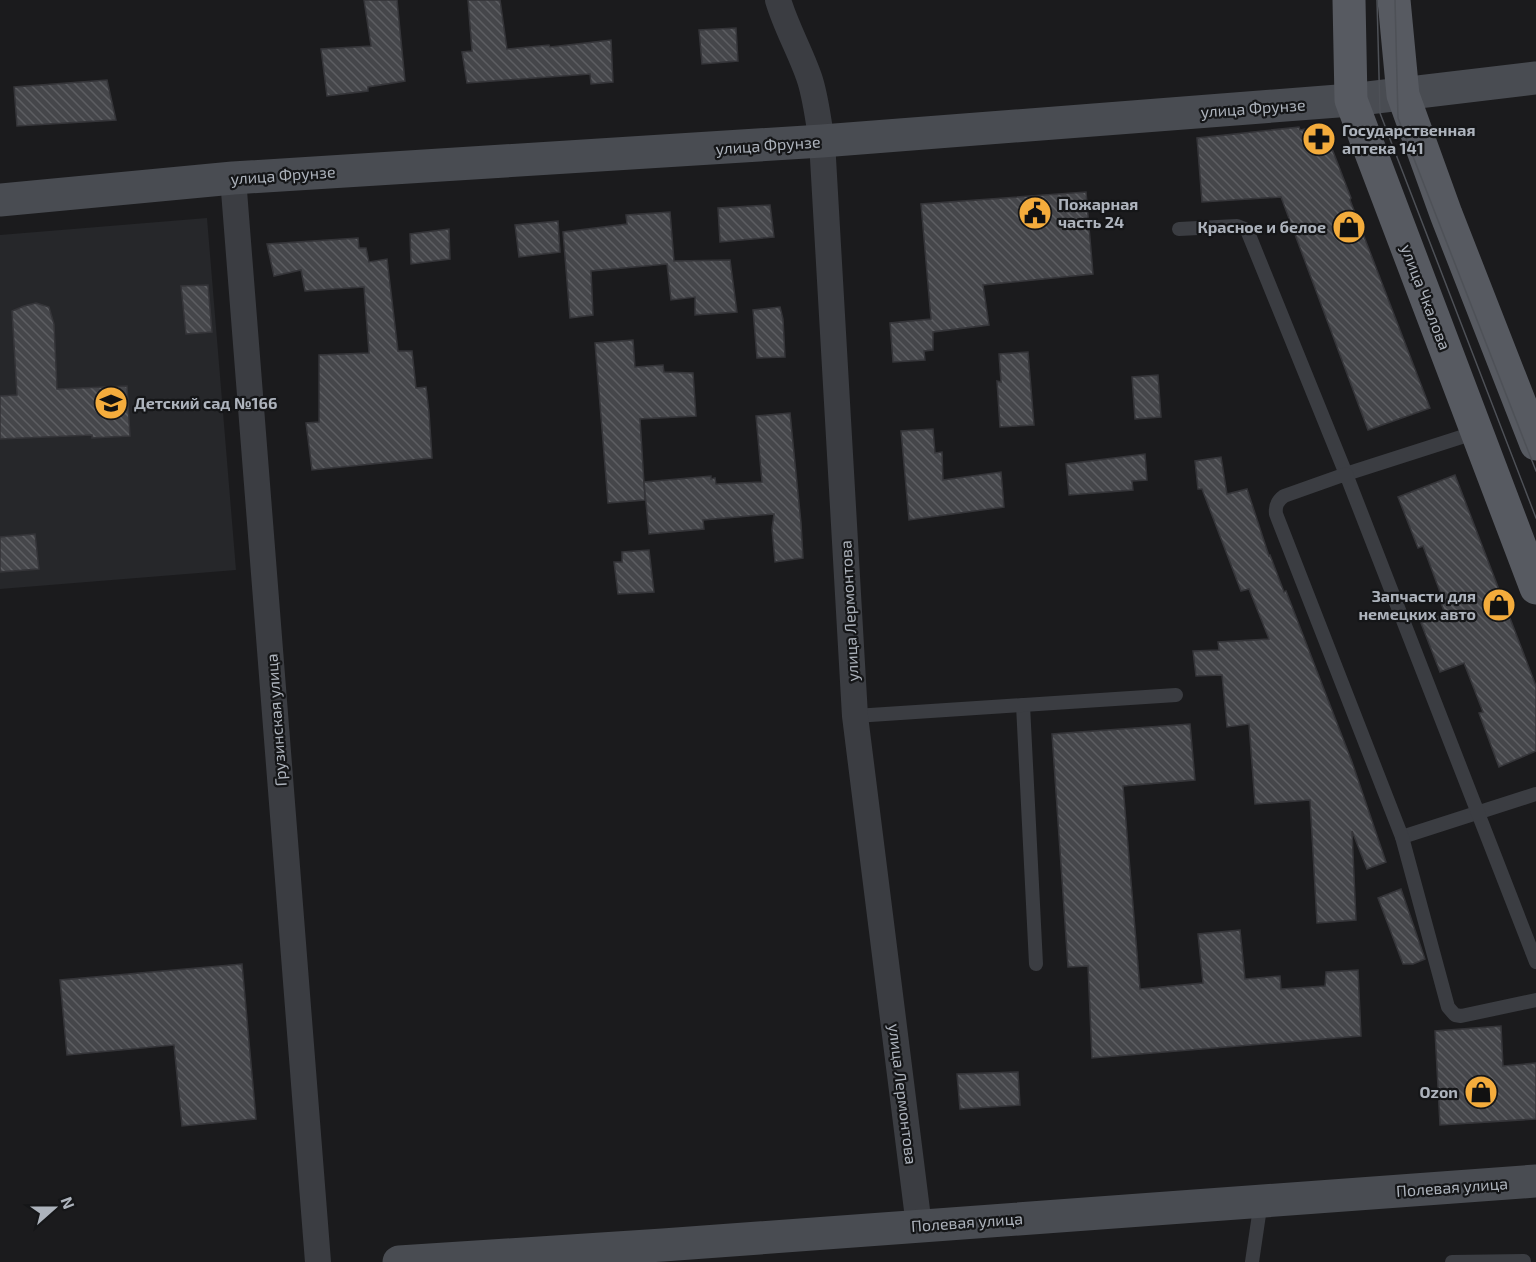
<svg xmlns="http://www.w3.org/2000/svg" width="1536" height="1262" font-family="'Exo 2',sans-serif">
	<style>
		.built { fill: #26272a }
		.building { fill: url(#building-back-hatch); stroke: #353539; stroke-width: 1.5 }
		.lines { fill: none; stroke-linecap: round; stroke-linejoin: round }
		.lane { stroke: #3b3d42; stroke-width: 14 }
		.street { stroke: #3b3d42; stroke-width: 26 }
		.secondary { stroke: #494c52; stroke-width: 33 }
		.primary { stroke: #575a61; stroke-width: 33 }
		.tram { stroke: #4e5157; stroke-width: 1.5 }
		.labels { text-anchor: middle; stroke-width: 4.5; stroke-linejoin: round; paint-order: stroke }
		.street-label { font-size: 16px; fill: #adb3bc; stroke: #151618 }
		.poi-label { font-size: 16px; font-weight: bold; fill: #adb3bc; stroke: #151618; text-anchor: start }
	</style>
	<defs>
		<pattern id="building-back-hatch" width="6" height="6" patternUnits="userSpaceOnUse" patternTransform="scale(1.5)"><rect width="6" height="6" fill="#45464a"/><path d="M-1 5l2 2M0 0l6 6M5-1l2 2" fill="none" stroke="#5d5e62"/></pattern>
	</defs>
	<rect width="100%" height="100%" fill="#1b1b1d"/>
	<path class="built" d="M207,218L236,570L0,589V235Z"/>
	<g class="building">
		<path d="M364,0H397L405,81L368,87V91L327,96L321,49L371,46Z"/>
		<path d="M468,0H500L507,49L549,45L550,47L611,40L613,82L591,84L590,74L467,83L462,52L472,51Z"/>
		<path d="M736,28L738,61L702,64L699,30Z"/>
		<path d="M107,80L116,120L17,126L14,87Z"/>
		<path d="M1299,127L1300,130L1316,127L1329,141L1351,198L1350,200L1430,408L1368,430L1281,197L1202,202L1197,138Z"/>
		<path d="M1086,192L1093,274L983,285L989,325L933,332V350L924,351L925,360L893,362L890,323L931,319L921,204Z"/>
		<path d="M770,205L774,237L720,242L718,208Z"/>
		<path d="M670,212L674,261L730,260L737,312L695,315V297L671,300L667,264L591,271L593,315L570,318L563,232L627,224L626,215Z"/>
		<path d="M558,221L560,252L519,257L515,225Z"/>
		<path d="M449,229L450,259L411,264L410,234Z"/>
		<path d="M358,238L359,248H366L369,262L387,259L398,351H412L416,388L426,387L429,412L432,458L312,470L306,423L319,422V355L369,353L364,287L305,291L301,270L274,276L267,244Z"/>
		<path d="M208,285L212,332L186,334L181,286Z"/>
		<path d="M36,303L49,307L54,324L57,389L127,386L130,436L92,438V435L0,439V396L17,395L12,311L24,306Z"/>
		<path d="M780,307L783,319L785,357L757,358L753,310Z"/>
		<path d="M633,340L635,367L663,365L664,372L693,373L696,416L640,419L645,500L608,503L595,343Z"/>
		<path d="M1028,352L1034,425L1000,427L997,381L1001,382L999,354Z"/>
		<path d="M1158,375L1161,417L1135,419L1132,377Z"/>
		<path d="M790,413L801,523L803,558L775,562L772,529L774,514L703,520L704,529L649,534L644,482L711,476V479L715,478L716,484L762,482L756,416Z"/>
		<path d="M933,429L935,453L942,452L943,480L1001,472L1004,507L909,520L901,431Z"/>
		<path d="M1145,454L1147,480L1132,481L1133,490L1069,495L1066,464Z"/>
		<path d="M1221,457L1227,494L1247,489L1269,556L1270,555L1284,592L1286,591L1352,762L1386,862L1367,869L1352,831L1356,920L1317,923L1310,800L1255,804L1249,724L1227,727L1222,675L1196,676L1193,651L1219,650L1218,642L1269,639L1249,589L1241,591L1202,489H1198L1195,461Z"/>
		<path d="M1455,475L1536,686V751L1499,767L1479,713L1483,712L1464,663L1440,672L1421,623L1445,614L1440,600H1443L1423,546L1418,548L1398,497Z"/>
		<path d="M35,534L39,569L0,572V537Z"/>
		<path d="M649,550L654,592L618,594L614,562H622V552Z"/>
		<path d="M1190,724L1195,780L1123,786L1140,989L1203,983L1198,934L1240,930L1245,979L1280,976L1281,989L1325,986L1326,972L1358,970L1361,1036L1092,1058L1088,966L1068,967L1052,734Z"/>
		<path d="M1401,889L1425,959L1413,964H1403L1378,898Z"/>
		<path d="M242,964L256,1119L182,1126L174,1045L67,1055L60,980Z"/>
		<path d="M1501,1026L1503,1066L1536,1063V1119L1440,1125L1435,1031Z"/>
		<path d="M1018,1072L1020,1105L960,1109L957,1074Z"/>
	</g>
	<g class="lines">
		<g class="lane">
			<path d="M1179,229L1237,226L1247,230L1346,474L1477,432"/>
			<path d="M1023,705L1036,964"/>
			<path d="M855,716L1176,695"/>
			<path d="M1402,837L1536,794"/>
			<path d="M1536,962L1346,474L1284,496C1277,501 1275,506 1276,514L1402,837L1448,1007L1455,1015L1461,1016L1536,1000"/>
			<path d="M1252,1262L1261,1201"/>
			<path d="M1452,1262L1524,1261"/>
		</g>
		<g class="street">
			<path d="M778,0C786,27 800,51 809,77C816,97 818,121 822,141L855,716L919,1226"/>
			<path d="M233,178L318,1262"/>
		</g>
		<g class="secondary">
			<path d="M0,200L233,178L822,141L1351,100L1536,78"/>
			<path d="M399,1262L663,1245L1536,1181"/>
		</g>
		<g class="primary">
			<path d="M1349,0L1351,100L1536,588"/>
			<path d="M1394,0L1403,95L1446,214L1536,444"/>
		</g>
		<g class="tram">
			<path d="M1377,0L1380,113L1536,518"/>
			<path d="M1395,0L1398,118L1536,471"/>
		</g>
	</g>
	<defs>
		<g id="pharmacy-disc" transform="scale(1.725)"><circle r="9.5" fill="#f4ac3c" stroke="#151618"/><path d="M-2-6h4v4h4v4h-4v4h-4v-4h-4v-4h4Z" fill="#111"/></g>
		<g id="civic-disc" transform="scale(1.725)"><circle r="9.5" fill="#f4ac3c" stroke="#151618"/><path d="M-.6-6.5H3V-4.5H.6V-3L4-1V1h2V6H-6V1h2V-1L-.6-3ZM-1.2 2.5V6h2.4V2.5Z" fill="#111"/></g>
		<g id="shop-disc" transform="scale(1.725)"><circle r="9.5" fill="#f4ac3c" stroke="#151618"/><path d="M-5-2.5h2.3a2.7 3.5 0 0 1 5.4 0H5L5.5 6h-11ZM-1.5-2.5h3a1.5 2.3 0 0 0-3 0Z" fill="#111"/></g>
		<g id="school-disc" transform="scale(1.725)"><circle r="9.5" fill="#f4ac3c" stroke="#151618"/><path d="M0-5L7-2L0 1L-7-2ZM-4 1L0 2.5L4 1V4Q0 6-4 4Z" fill="#111"/></g>
	</defs>
	<g fill-rule="evenodd">
		<use href="#pharmacy-disc" x="1319" y="139"/>
		<use href="#civic-disc" x="1035" y="213"/>
		<use href="#shop-disc" x="1349" y="227"/>
		<use href="#school-disc" x="111" y="403"/>
		<use href="#shop-disc" x="1499" y="605"/>
		<use href="#shop-disc" x="1481" y="1092"/>
	</g>
	<g class="labels">
		<g class="street-label">
			<text transform="translate(1253 108) rotate(-4)" y="6">улица Фрунзе</text>
			<text transform="translate(768 145) rotate(-4)" y="6">улица Фрунзе</text>
			<text transform="translate(283 175) rotate(-4)" y="6">улица Фрунзе</text>
			<text transform="translate(1426 297) rotate(69)" y="6">улица Чкалова</text>
			<text transform="translate(849 611) rotate(-93)" y="6">улица Лермонтова</text>
			<text transform="translate(276 720) rotate(-94)" y="6">Грузинская улица</text>
			<text transform="translate(903 1094) rotate(83)" y="6">улица Лермонтова</text>
			<text transform="translate(1452 1187) rotate(-4)" y="6">Полевая улица</text>
			<text transform="translate(967 1222) rotate(-4)" y="6">Полевая улица</text>
		</g>
		<g class="poi-label">
			<text x="1342" y="136">Государственная<tspan x="1342" dy="18">аптека 141</tspan></text>
			<text x="1058" y="210">Пожарная<tspan x="1058" dy="18">часть 24</tspan></text>
			<text x="1326" y="233" text-anchor="end">Красное и белое</text>
			<text x="134" y="409">Детский сад №166</text>
			<text x="1476" y="602" text-anchor="end">Запчасти для<tspan x="1476" dy="18">немецких авто</tspan></text>
			<text x="1458" y="1098" text-anchor="end">Ozon</text>
		</g>
	</g>
	<g transform="translate(54 1208) rotate(69)" stroke="#151618" stroke-width="4.5" paint-order="stroke">
	<path d="M0-4.5L10 22L0 15L-10 22Z" fill="#adb3bc"/>
	<text y="-9" font-size="16" font-weight="bold" text-anchor="middle" fill="#adb3bc">N</text>
	</g>
</svg>
